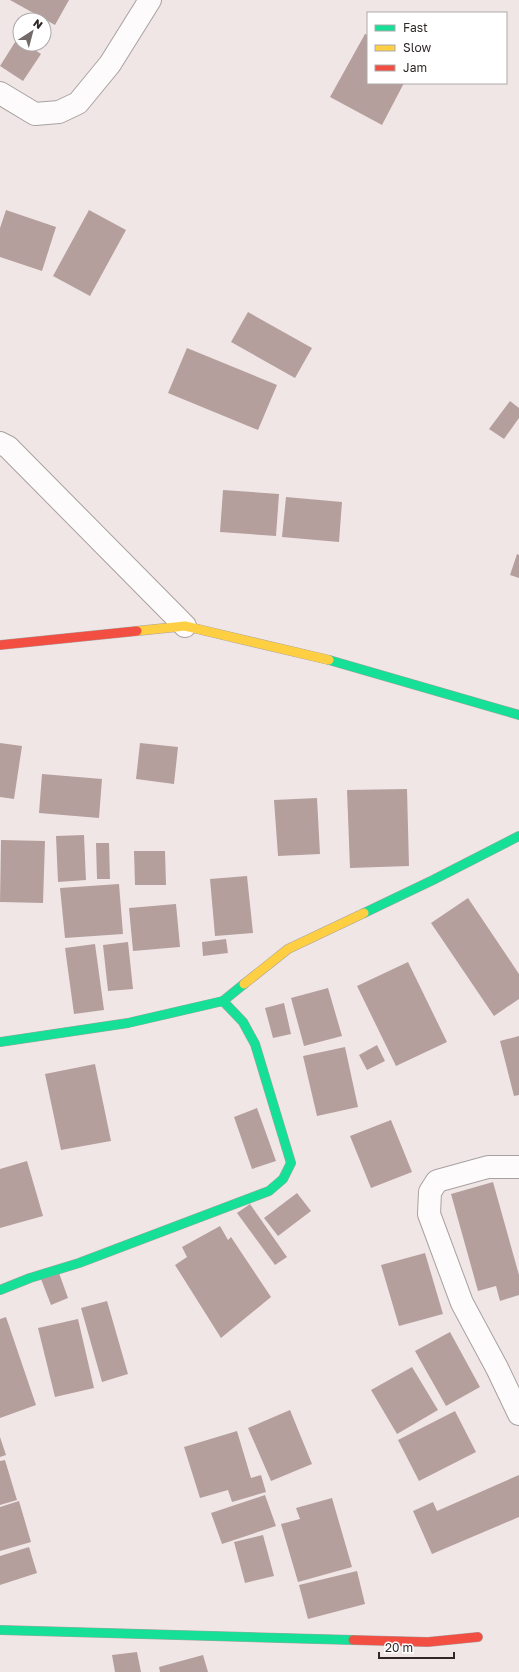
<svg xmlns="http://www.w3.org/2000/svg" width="519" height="1672" font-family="'Golos Text',sans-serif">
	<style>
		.building { fill: #b59f9d }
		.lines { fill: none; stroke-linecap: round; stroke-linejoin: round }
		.street-casing { stroke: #a8a1a1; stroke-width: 24 }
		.fast-casing { stroke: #a8a1a1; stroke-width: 10 }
		.slow-casing { stroke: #a8a1a1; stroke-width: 10 }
		.jam-casing { stroke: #a8a1a1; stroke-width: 10 }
		.street { stroke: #fdfbfb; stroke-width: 22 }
		.fast { stroke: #16e098; stroke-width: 9 }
		.slow { stroke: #ffcf43; stroke-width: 9 }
		.jam { stroke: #f24e42; stroke-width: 9 }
	</style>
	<rect width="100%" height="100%" fill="#f1e6e6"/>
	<g class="building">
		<path d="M10,0H69L55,25Z"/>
		<path d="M365,34L368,35V83H404L382,125L330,97Z"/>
		<path d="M17,39L20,40V44H26L41,54L23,81L0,66Z"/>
		<path d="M6,210L56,227L42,271L0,257V228Z"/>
		<path d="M89,210L126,230L90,296L53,276Z"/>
		<path d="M248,312L312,348L295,378L231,342Z"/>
		<path d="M187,348L277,385L258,430L168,393Z"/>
		<path d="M510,401L519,408V418L504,439L489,429Z"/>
		<path d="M223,490L279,494L276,536L220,532Z"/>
		<path d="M286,497L342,502L339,542L282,537Z"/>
		<path d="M517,554L519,555V578L510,575Z"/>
		<path d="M0,743L22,746L14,799L0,797Z"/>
		<path d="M140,743L178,747L174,784L136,779Z"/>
		<path d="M42,774L102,779L99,818L39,813Z"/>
		<path d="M407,789L409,866L350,868L347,790Z"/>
		<path d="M317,798L320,854L278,856L274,800Z"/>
		<path d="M84,835L86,880L58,882L56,836Z"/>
		<path d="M1,840L45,841L43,903L0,902Z"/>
		<path d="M96,843H109L110,879H97Z"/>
		<path d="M134,851H165L166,885H135Z"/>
		<path d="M247,876L253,933L215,936L210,879Z"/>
		<path d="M119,884L123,934L65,938L60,888Z"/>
		<path d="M468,898L519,974V999L494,1016L431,923Z"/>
		<path d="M176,904L180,947L133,951L129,908Z"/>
		<path d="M226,939L228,953L203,956L202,942Z"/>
		<path d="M128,942L133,989L108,991L103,945Z"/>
		<path d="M95,944L104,1010L74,1014L65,948Z"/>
		<path d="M408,962L447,1042L396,1066L357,986Z"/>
		<path d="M328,988L342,1036L304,1046L291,998Z"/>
		<path d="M284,1003L291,1034L273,1038L265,1008Z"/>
		<path d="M519,1036V1095L514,1096L500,1041Z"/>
		<path d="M377,1045L385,1061L367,1070L359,1055Z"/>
		<path d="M345,1047L358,1107L317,1116L303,1056Z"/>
		<path d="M95,1064L111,1141L61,1150L45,1074Z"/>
		<path d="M257,1108L276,1161L252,1169L234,1117Z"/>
		<path d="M391,1120L412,1172L371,1188L350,1136Z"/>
		<path d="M27,1161L43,1216L0,1228V1169Z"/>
		<path d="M493,1182L519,1275V1295L500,1301L496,1286L478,1291L451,1194Z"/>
		<path d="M297,1193L311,1211L278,1236L264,1218Z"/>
		<path d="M250,1204L287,1257L275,1265L237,1213Z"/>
		<path d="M220,1226L228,1240L231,1237L271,1297L221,1338L175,1265L187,1257L182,1247Z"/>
		<path d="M425,1253L443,1314L399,1326L381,1265Z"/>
		<path d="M59,1273L68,1298L51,1305L41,1279Z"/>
		<path d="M107,1301L128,1374L102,1382L81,1308Z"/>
		<path d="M6,1317L36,1405L0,1418V1319Z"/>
		<path d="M78,1319L94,1388L55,1397L38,1328Z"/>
		<path d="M450,1332L480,1387L446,1406L415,1351Z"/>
		<path d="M412,1367L438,1410L397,1434L371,1390Z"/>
		<path d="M290,1410L312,1464L271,1481L248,1428Z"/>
		<path d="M455,1411L476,1452L419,1481L398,1440Z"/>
		<path d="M237,1431L251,1478L261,1475L266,1492L232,1502L228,1490L200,1498L184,1447Z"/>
		<path d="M0,1437L6,1455L0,1457Z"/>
		<path d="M5,1460L17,1500L0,1505V1461Z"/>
		<path d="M519,1475V1517L432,1554L413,1511L433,1502L437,1511Z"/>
		<path d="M265,1495L276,1526L222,1544L211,1513Z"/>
		<path d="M332,1498L352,1567L298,1582L281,1524L300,1519L296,1508Z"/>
		<path d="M19,1501L31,1542L0,1551V1507Z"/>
		<path d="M263,1535L274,1576L245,1583L234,1542Z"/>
		<path d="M29,1547L37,1573L0,1585V1556Z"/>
		<path d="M357,1571L365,1604L308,1619L299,1585Z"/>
		<path d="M137,1652L141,1672H115L112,1655Z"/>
		<path d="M203,1655L208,1672H160L159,1667Z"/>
	</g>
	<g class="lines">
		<g class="street-casing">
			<g id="street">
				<path d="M0,93L35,114L59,112L78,103L110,64L150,0"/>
				<path d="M0,443L8,447L185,626"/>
				<path d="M519,1167H488L437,1181L430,1192L429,1214L462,1303L497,1368L519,1414"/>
			</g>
		</g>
		<g class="fast-casing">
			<g id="fast">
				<path d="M329,660L519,715"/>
				<path d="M364,913L433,880L519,836"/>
				<path d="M0,1042L128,1023L223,1001L244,984"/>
				<path d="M0,1290L30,1278L79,1263L269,1191L283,1179L291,1163L255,1044L243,1022L223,1001"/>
				<path d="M0,1630L353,1640"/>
			</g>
		</g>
		<g class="slow-casing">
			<g id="slow">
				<path d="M137,631L185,626L329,660"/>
				<path d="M244,984L288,949L364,913"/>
			</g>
		</g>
		<g class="jam-casing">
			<g id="jam">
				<path d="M0,645L137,631"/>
				<path d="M353,1640L428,1642L478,1637"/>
			</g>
		</g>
		<use href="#street" class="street"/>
		<use href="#fast" class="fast"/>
		<use href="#slow" class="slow"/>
		<use href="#jam" class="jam"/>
	</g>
	<rect x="367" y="12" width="140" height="72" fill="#ffffff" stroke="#aca9a9"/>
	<rect x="375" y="25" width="20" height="6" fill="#16e098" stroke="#aca9a9"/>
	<text x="403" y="32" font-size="12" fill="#2f2827">Fast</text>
	<rect x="375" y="45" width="20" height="6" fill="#ffcf43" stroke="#aca9a9"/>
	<text x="403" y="52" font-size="12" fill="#2f2827">Slow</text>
	<rect x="375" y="65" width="20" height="6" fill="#f24e42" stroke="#aca9a9"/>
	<text x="403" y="72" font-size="12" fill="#2f2827">Jam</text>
	<g transform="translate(32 32) rotate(36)"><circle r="19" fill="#ffffff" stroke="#aca9a9"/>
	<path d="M0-3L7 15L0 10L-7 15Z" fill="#736a6a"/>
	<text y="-6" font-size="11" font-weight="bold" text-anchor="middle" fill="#2f2827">N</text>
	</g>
	<path d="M379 1652v6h75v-6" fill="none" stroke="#2f2827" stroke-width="2"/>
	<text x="385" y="1652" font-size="12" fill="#2f2827" stroke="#ffffff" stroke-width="3" paint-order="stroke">20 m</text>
</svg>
